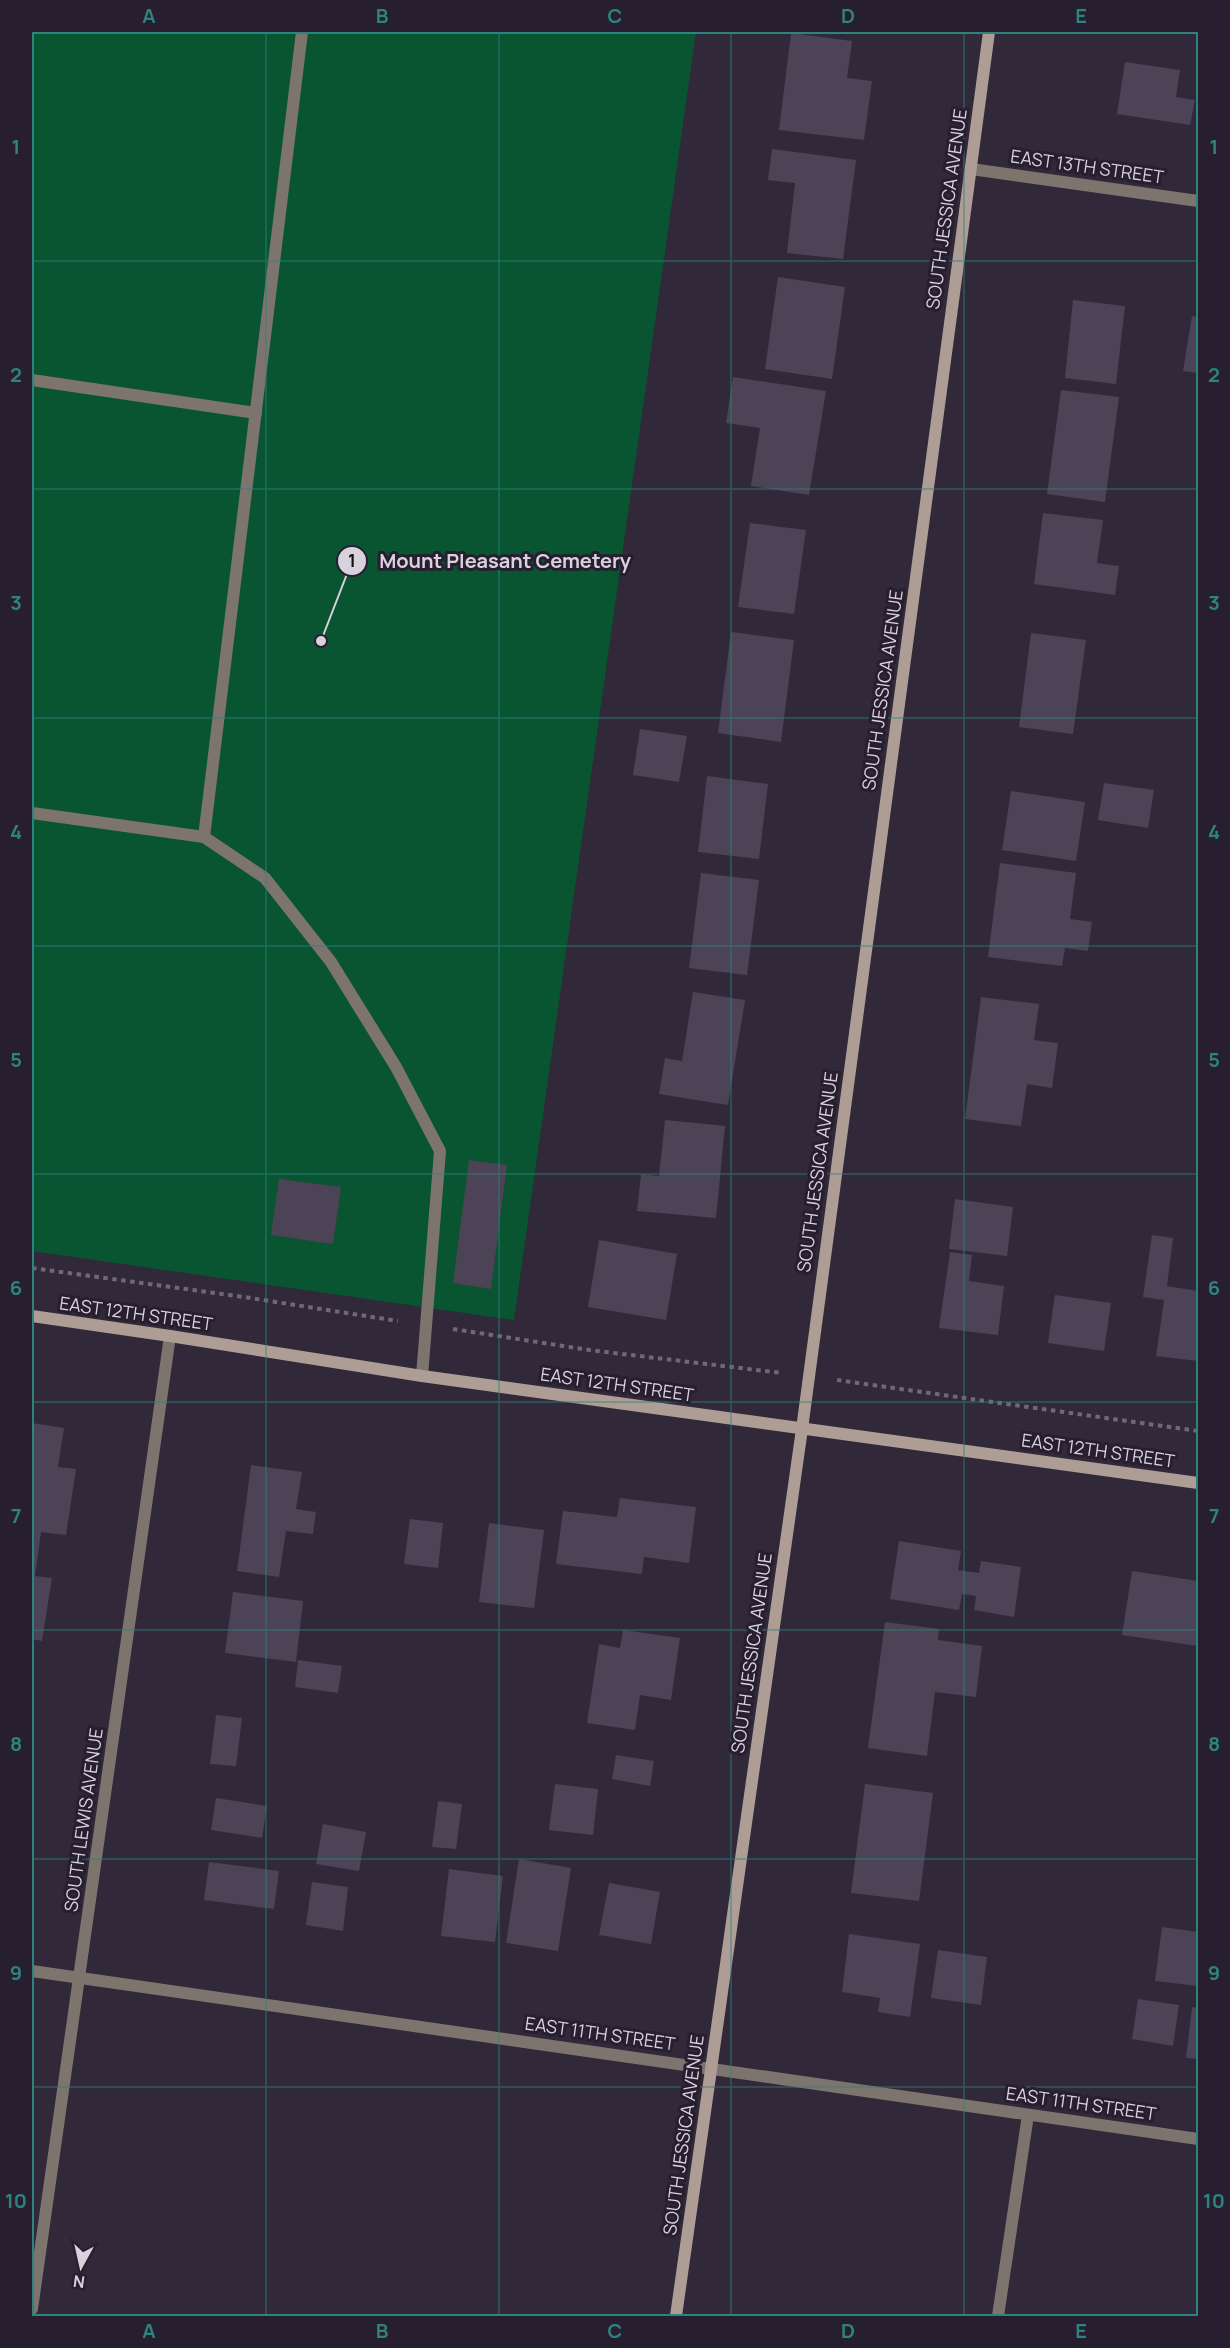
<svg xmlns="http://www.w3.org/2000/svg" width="1230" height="2348" font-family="Manrope,sans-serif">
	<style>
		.green { fill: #095531 }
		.building { fill: #4d4356 }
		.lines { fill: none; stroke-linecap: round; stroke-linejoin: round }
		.path { stroke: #706877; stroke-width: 4; stroke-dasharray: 4.5 4.5; stroke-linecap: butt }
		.lane { stroke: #7e746e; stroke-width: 12 }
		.street { stroke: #7e746e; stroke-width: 12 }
		.secondary { stroke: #ad9d94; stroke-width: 12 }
		.grid { fill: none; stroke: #2d847f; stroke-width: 1.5; stroke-opacity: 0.55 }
		.labels { text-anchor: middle; stroke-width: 6; stroke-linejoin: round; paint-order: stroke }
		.street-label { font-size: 18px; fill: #d8d2dd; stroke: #271e2f }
		.leader { fill: none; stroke: #d8d2dd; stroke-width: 2 }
		.callout-dot { fill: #d8d2dd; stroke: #271e2f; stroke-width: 2 }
		.mark-label { font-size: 18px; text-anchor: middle; font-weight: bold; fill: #111 }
		.callout-label { font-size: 20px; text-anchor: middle; font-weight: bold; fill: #d8d2dd; stroke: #271e2f; stroke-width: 6; stroke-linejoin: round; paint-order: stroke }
		.neatline { fill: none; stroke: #2d847f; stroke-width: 2 }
		.grid-label { font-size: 20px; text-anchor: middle; font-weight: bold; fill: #2d847f }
	</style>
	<rect width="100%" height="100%" fill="#312839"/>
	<path class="green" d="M32,32H696L514,1320L32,1251Z"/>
	<g class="building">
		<path d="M791,33L852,41L847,78L872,81L864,140L779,130Z"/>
		<path d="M1125,62L1180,70L1176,97L1195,100L1190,125L1117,114Z"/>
		<path d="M772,149L856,160L843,259L787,253L795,183L768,180Z"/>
		<path d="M778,277L845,287L832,379L765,369Z"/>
		<path d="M1073,300L1125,306L1116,384L1065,378Z"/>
		<path d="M1192,316L1198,317V373L1183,371Z"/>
		<path d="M733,377L826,391L809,495L751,486L760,428L726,423Z"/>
		<path d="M1061,390L1119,397L1105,502L1047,494Z"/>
		<path d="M1043,513L1103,520L1097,563L1119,566L1115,595L1034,584Z"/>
		<path d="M750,523L806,530L794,614L738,607Z"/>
		<path d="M731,632L794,640L781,742L718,733Z"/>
		<path d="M1031,633L1086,640L1073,734L1019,727Z"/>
		<path d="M640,729L687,736L679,782L633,775Z"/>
		<path d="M707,776L768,784L759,859L698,852Z"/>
		<path d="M1104,783L1154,790L1148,828L1098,820Z"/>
		<path d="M1011,791L1085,802L1076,861L1002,850Z"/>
		<path d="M1000,863L1076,873L1070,919L1092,922L1088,951L1065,948L1062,966L988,957Z"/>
		<path d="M701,873L759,880L747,975L689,968Z"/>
		<path d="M693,992L745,1000L728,1105L659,1094L665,1058L682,1061Z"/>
		<path d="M981,997L1039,1004L1034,1040L1058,1043L1052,1088L1027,1084L1021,1126L965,1119Z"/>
		<path d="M665,1120L725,1126L716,1218L637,1211L641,1174L659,1176Z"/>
		<path d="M469,1160L507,1165L491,1289L453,1283Z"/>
		<path d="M279,1179L341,1187L333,1244L271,1235Z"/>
		<path d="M955,1199L1013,1207L1007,1256L949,1249Z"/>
		<path d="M1152,1235L1173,1238L1167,1286L1198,1291V1361L1156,1356L1164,1300L1143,1297Z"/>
		<path d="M599,1240L677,1254L666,1320L588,1307Z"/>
		<path d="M950,1252L972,1255L969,1281L1004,1286L998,1335L939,1328Z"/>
		<path d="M1055,1295L1111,1303L1104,1351L1048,1343Z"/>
		<path d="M32,1423L64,1428L58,1467L76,1469L66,1535L41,1532L35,1576L52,1578L42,1641L32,1639Z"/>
		<path d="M251,1465L302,1472L296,1509L316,1512L313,1534L286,1531L279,1577L237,1571Z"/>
		<path d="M620,1498L696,1507L689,1563L644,1557L642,1574L556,1564L563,1511L617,1517Z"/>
		<path d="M410,1519L443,1523L438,1568L404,1564Z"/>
		<path d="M489,1523L544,1530L534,1608L479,1602Z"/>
		<path d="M899,1541L961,1551L958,1570L979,1573L981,1561L1021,1567L1014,1617L974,1610L976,1596L962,1594L959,1610L890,1599Z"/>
		<path d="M1132,1571L1198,1581V1646L1122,1635Z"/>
		<path d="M233,1592L303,1601L296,1662L225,1653Z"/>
		<path d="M885,1622L939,1629L938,1640L982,1646L976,1697L935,1692L927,1756L868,1748Z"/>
		<path d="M623,1630L680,1638L671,1700L640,1695L635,1730L587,1723L599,1644L620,1648Z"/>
		<path d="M298,1660L342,1666L338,1693L295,1687Z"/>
		<path d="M216,1715L242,1718L236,1766L210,1764Z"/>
		<path d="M616,1755L654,1761L650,1786L612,1779Z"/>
		<path d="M555,1784L598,1789L593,1835L549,1830Z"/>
		<path d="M865,1784L933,1793L919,1901L851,1893Z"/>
		<path d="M216,1798L267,1806L262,1838L211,1830Z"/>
		<path d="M438,1801L462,1804L456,1849L432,1847Z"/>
		<path d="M323,1824L366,1832L359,1871L316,1864Z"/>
		<path d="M519,1859L571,1868L558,1951L506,1943Z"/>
		<path d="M209,1862L279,1871L274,1909L204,1900Z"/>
		<path d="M449,1869L503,1876L495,1942L441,1936Z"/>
		<path d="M312,1882L348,1887L343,1931L306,1925Z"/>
		<path d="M609,1883L660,1892L651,1944L599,1935Z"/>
		<path d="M1162,1927L1198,1932V1986L1155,1981Z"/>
		<path d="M849,1934L920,1944L910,2017L878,2012L880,1998L842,1992Z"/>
		<path d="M938,1950L987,1957L981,2005L931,1998Z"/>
		<path d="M1138,1999L1179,2005L1173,2046L1132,2039Z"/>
		<path d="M1192,2007L1198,2008V2059L1186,2058Z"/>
	</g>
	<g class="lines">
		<g class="path">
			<path d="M32,1268L244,1297L398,1321"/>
			<path d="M453,1329L589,1350L782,1373"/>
			<path d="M837,1380L1198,1431"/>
		</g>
		<g class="lane">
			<path d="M32,380L256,413"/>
			<path d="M32,813L204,837L265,878L331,962L396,1067L440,1151L422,1376"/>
			<path d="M204,837L302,32"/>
			<path d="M998,2316L1028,2115"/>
		</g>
		<g class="street">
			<path d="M971,169L1198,201"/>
			<path d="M32,1971L1198,2139"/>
			<path d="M32,2309L170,1336"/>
		</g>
		<g class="secondary">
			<path d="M32,1316L170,1336L422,1376L1198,1483"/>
			<path d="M676,2316L802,1429L989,32"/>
		</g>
	</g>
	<path class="grid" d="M266,32V2316M499,32V2316M731,32V2316M964,32V2316M32,261H1198M32,489H1198M32,718H1198M32,946H1198M32,1174H1198M32,1402H1198M32,1630H1198M32,1859H1198M32,2087H1198"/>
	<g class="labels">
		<g class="street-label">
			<text transform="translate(1087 167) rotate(8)" y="6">EAST 13TH STREET</text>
			<text transform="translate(947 209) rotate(-82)" y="6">SOUTH JESSICA AVENUE</text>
			<text transform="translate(883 690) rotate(-82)" y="6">SOUTH JESSICA AVENUE</text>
			<text transform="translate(818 1172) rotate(-82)" y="6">SOUTH JESSICA AVENUE</text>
			<text transform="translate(136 1314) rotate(8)" y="6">EAST 12TH STREET</text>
			<text transform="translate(617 1385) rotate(8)" y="6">EAST 12TH STREET</text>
			<text transform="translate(1098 1451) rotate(8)" y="6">EAST 12TH STREET</text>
			<text transform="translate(752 1653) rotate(-82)" y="6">SOUTH JESSICA AVENUE</text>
			<text transform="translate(84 1820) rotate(-82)" y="6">SOUTH LEWIS AVENUE</text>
			<text transform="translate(600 2034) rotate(8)" y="6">EAST 11TH STREET</text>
			<text transform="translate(1081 2104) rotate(8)" y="6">EAST 11TH STREET</text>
			<text transform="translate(684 2135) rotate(-82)" y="6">SOUTH JESSICA AVENUE</text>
		</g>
	</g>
	<path class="leader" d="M321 641L352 561"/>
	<g class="callout-dot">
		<circle cx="321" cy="641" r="6"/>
		<circle cx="352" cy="561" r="15"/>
	</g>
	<g class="mark-label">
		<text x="352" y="567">1</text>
	</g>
	<g class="callout-label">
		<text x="505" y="568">Mount Pleasant Cemetery</text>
	</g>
	<rect width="1230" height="2348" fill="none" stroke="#271e2f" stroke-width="66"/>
	<g transform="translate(81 2267) rotate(188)" stroke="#271e2f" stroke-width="4.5" paint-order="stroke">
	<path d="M0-4.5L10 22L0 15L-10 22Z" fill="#d8d2dd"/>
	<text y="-9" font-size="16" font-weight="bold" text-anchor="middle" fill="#d8d2dd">N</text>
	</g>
	<rect x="33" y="33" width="1164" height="2282" class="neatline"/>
	<g class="grid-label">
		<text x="149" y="23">A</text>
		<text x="382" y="23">B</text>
		<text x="615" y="23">C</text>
		<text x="848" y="23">D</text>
		<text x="1081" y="23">E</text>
		<text x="16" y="154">1</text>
		<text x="1214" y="154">1</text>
		<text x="16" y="382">2</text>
		<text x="1214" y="382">2</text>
		<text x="16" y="610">3</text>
		<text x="1214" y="610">3</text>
		<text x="16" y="839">4</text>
		<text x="1214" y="839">4</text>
		<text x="16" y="1067">5</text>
		<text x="1214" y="1067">5</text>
		<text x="16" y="1295">6</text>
		<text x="1214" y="1295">6</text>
		<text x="16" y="1523">7</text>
		<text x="1214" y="1523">7</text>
		<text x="16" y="1751">8</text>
		<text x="1214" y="1751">8</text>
		<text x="16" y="1980">9</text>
		<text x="1214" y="1980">9</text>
		<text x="16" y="2208">10</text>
		<text x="1214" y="2208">10</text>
		<text x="149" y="2338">A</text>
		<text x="382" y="2338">B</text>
		<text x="615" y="2338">C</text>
		<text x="848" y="2338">D</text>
		<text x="1081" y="2338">E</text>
	</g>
</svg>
